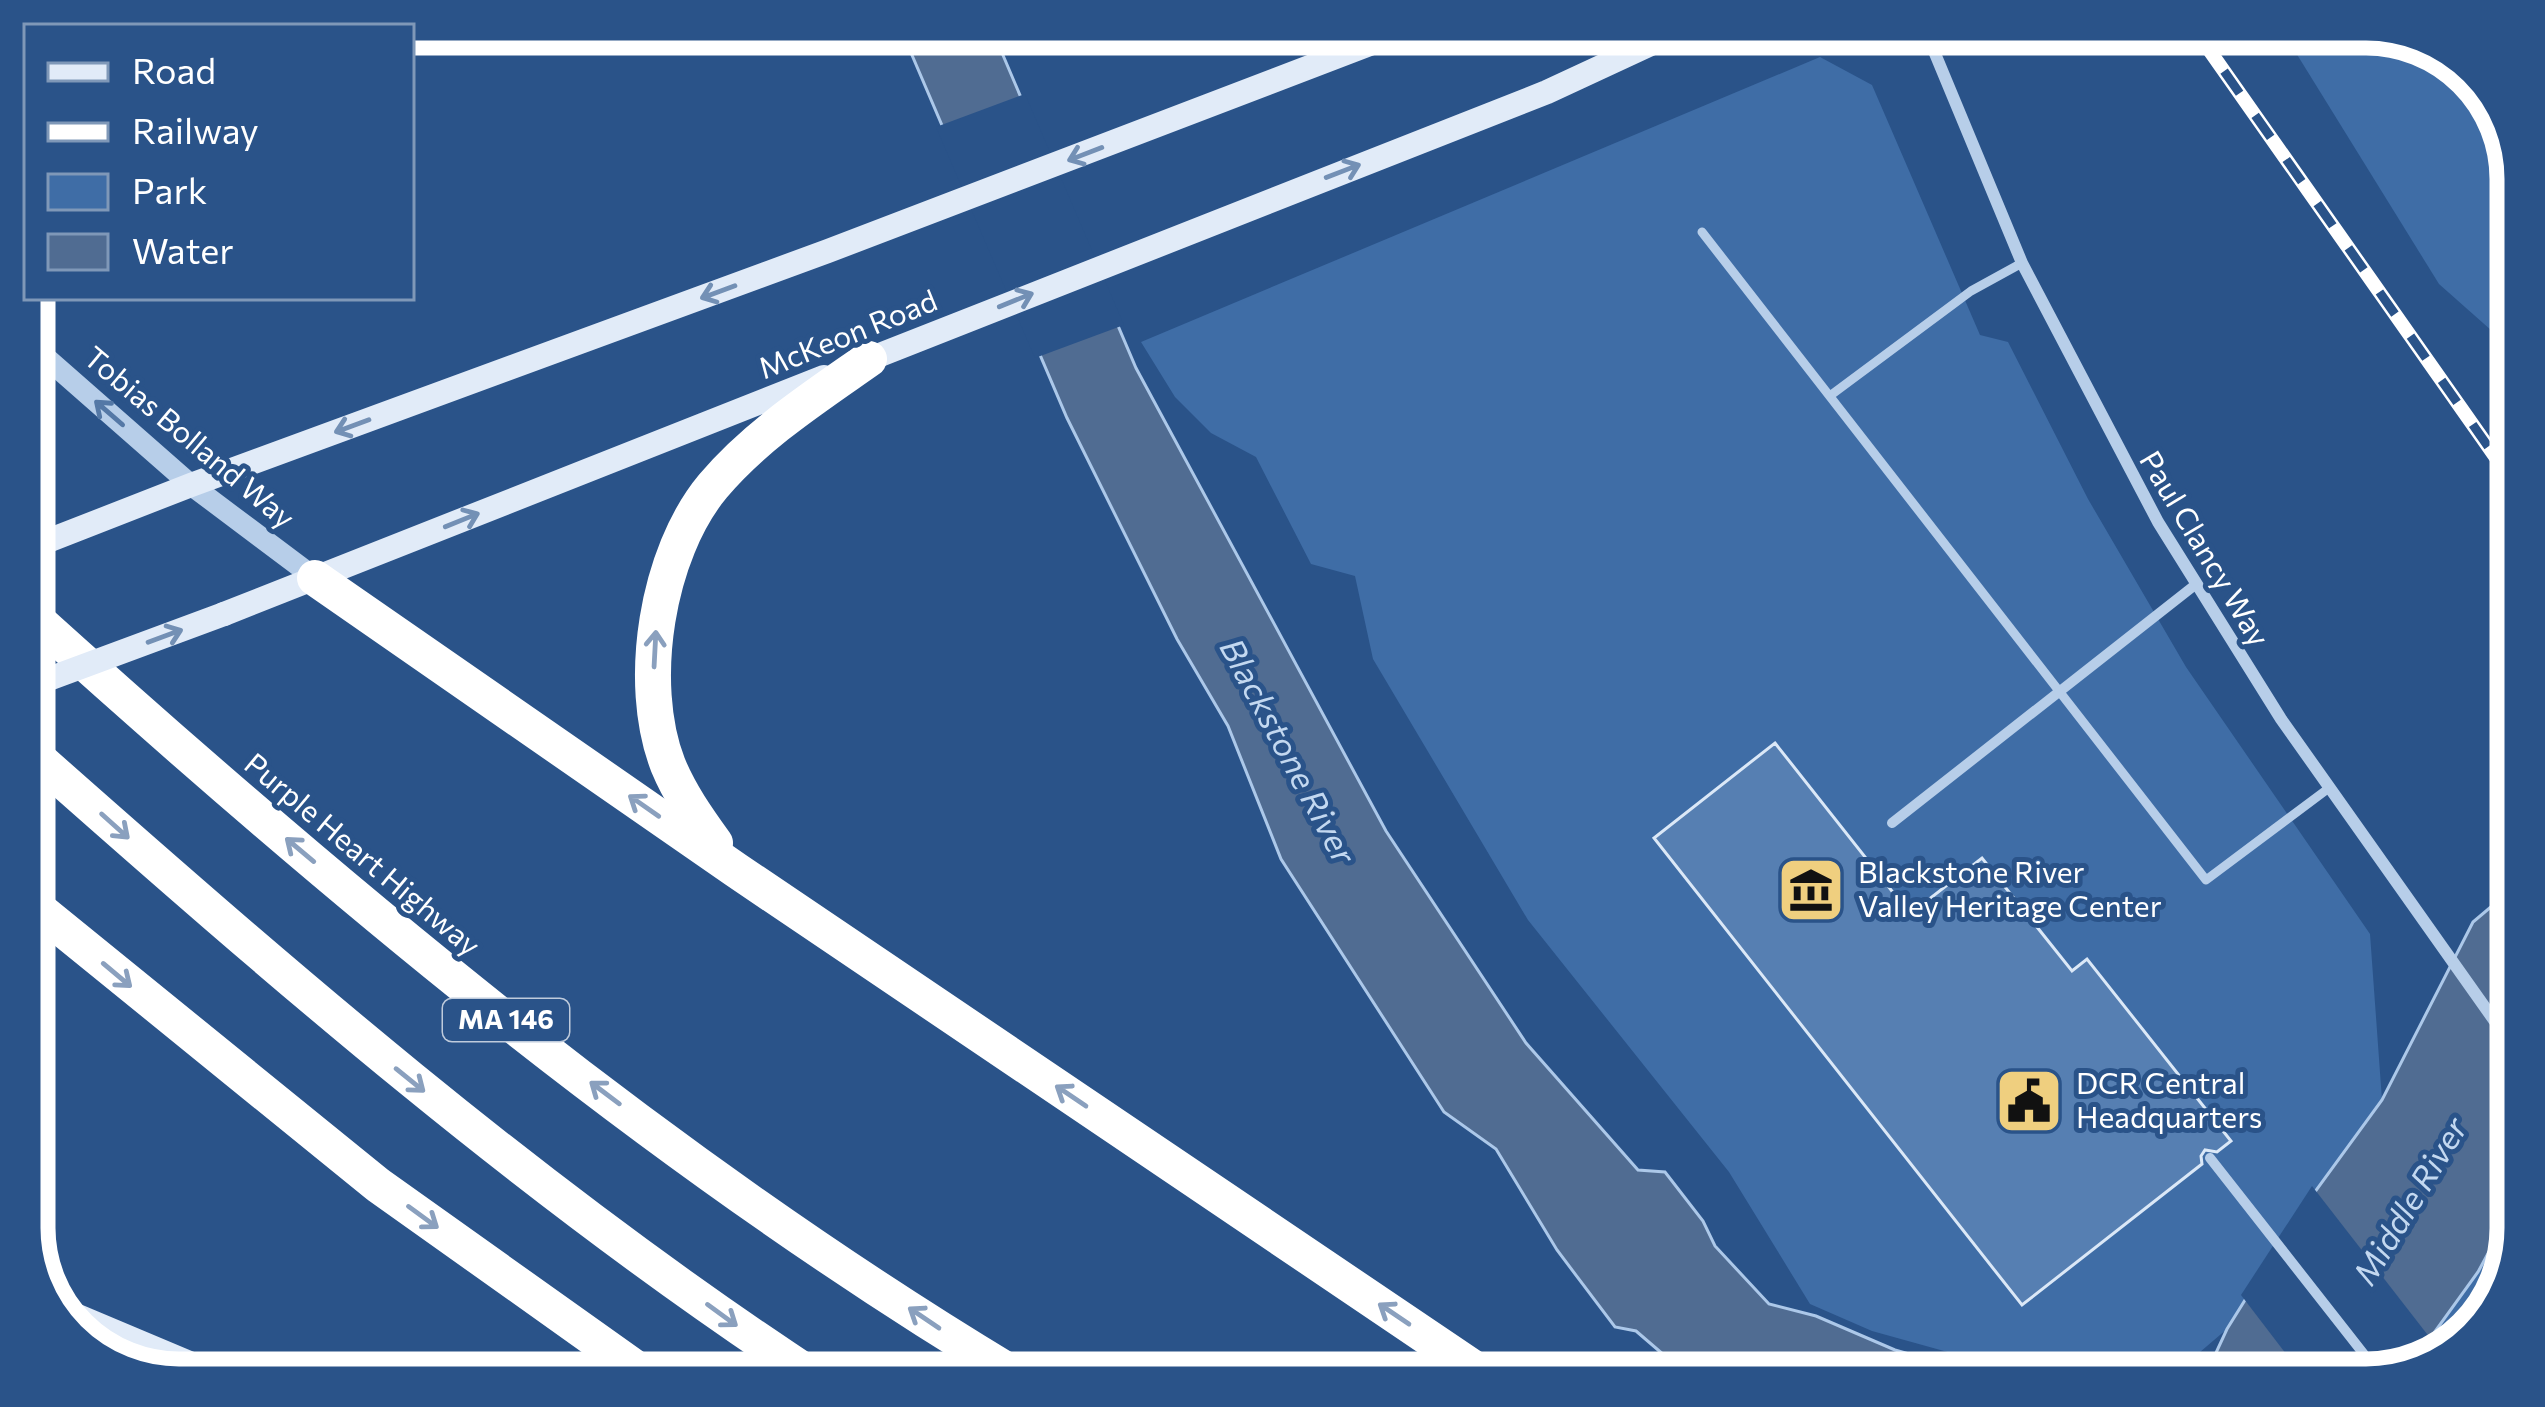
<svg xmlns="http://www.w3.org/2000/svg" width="2545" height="1407" font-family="Commissioner,sans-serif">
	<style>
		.green { fill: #3f6da6 }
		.water { fill: #506c92; stroke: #acc8e9; stroke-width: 3 }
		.pier { fill: #2a5389 }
		.building { fill: #567fb2; stroke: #dbe8f7; stroke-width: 3 }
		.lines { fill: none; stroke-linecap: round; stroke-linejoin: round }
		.service { stroke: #b7cee9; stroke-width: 9 }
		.pedestrian { stroke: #b7cee9; stroke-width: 10 }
		.minor { stroke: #b7cee9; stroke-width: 12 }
		.tertiary { stroke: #b7cee9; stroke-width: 21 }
		.secondary { stroke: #e1ebf8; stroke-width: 24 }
		.motorway { stroke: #fff; stroke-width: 36 }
		.rail-casing { stroke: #fff; stroke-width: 14 }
		.rail { stroke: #2a5389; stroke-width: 9; stroke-dasharray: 27; stroke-linecap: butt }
		.secondary-bridge { stroke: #e1ebf8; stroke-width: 24 }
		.oneway { stroke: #7390b5 }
		.oneway2 { stroke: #5478a6 }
		.oneway3 { stroke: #8aa0be }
		.labels { text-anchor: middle; stroke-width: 10; stroke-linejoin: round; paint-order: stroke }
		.shield { fill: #2a5389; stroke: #bfcbdc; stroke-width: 3 }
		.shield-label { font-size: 27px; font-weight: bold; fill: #fff }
		.street-label { font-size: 30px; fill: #fff; stroke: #2a5389 }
		.poi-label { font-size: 30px; fill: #fff; stroke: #2a5389; text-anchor: start }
		.water-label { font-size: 33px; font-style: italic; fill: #c3d8f0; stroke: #2a5389 }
		.rim { fill: none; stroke: #fff; stroke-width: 15 }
	</style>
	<rect width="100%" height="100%" fill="#2a5389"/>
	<g class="green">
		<path d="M2280,27H2366L2441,47L2490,92L2518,261V354L2439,284Z"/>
		<path d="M1820,57L1872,85L1980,335L2008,342L2088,499L2186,667L2370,934L2382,1100L2298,1215L2227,1329L2193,1358L2103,1380H2048L1872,1331L1810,1304L1729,1172L1528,920L1373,659L1355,576L1311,564L1256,457L1211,433L1175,397L1141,342Z"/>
		<path d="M2518,1217L2498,1303L2443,1359L2408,1369L2478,1272L2507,1219Z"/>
	</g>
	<g class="water">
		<path d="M900,27H991L1136,368L1386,831L1526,1043L1638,1170L1665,1172L1703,1221L1715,1246L1769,1304L1816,1316L1895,1350L2000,1380H1693L1636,1331L1615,1327L1557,1250L1496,1149L1444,1112L1281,859L1228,726L1177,639L1067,418Z"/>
		<path d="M2518,884V1198L2478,1272L2408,1369L2367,1380H2143L2209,1368L2227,1329L2298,1215L2382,1100L2473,922Z"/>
	</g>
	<g class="pier">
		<path d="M1025,94L1124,325L1035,358L936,127Z"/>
		<path d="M2312,1186L2434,1343L2417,1366L2367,1380H2306L2241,1295Z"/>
	</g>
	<path class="building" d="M1775,743L1910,914L1982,858L2072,971L2087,959L2231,1141L2217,1152L2205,1150L2201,1156L2202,1164L2022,1305L1654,838Z"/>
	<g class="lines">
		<g class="service">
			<path d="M1702,232L2206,880L2329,788"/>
			<path d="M1831,395L1971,291L2022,263"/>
		</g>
		<g class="pedestrian">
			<path d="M1892,823L2195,585"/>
			<path d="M2210,1158L2381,1376"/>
		</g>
		<path class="minor" d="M1924,27L2022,263L2158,522L2281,719L2518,1054"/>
		<path class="tertiary" d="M27,341L191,485L315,578"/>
		<g class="secondary">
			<path d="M857,364L1547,92L1687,27"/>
			<path d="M27,549L191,485L828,251L1414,27"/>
			<path d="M224,614L824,377"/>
			<path d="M47,1303L230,1380"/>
		</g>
		<g class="motorway">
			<path d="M315,578L736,870L1491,1380"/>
			<path d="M27,611C337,891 663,1165 1023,1380"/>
			<path d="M27,749C280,973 535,1195 818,1380"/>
			<path d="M715,843C697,818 680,794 668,765C636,683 657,553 713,486C756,435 815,397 869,359"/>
			<path d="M27,900L378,1185L652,1380"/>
		</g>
		<g class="rail-casing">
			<path id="rail" d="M2193,27L2518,489"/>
		</g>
		<use href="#rail" class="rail"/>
		<path class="secondary-bridge" d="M27,687L224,614"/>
	</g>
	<defs><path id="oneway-shaft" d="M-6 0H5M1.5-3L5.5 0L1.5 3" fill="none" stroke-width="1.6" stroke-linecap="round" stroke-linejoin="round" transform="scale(3)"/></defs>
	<g class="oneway">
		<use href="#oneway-shaft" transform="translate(1085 154) rotate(159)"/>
		<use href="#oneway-shaft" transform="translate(1343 171) rotate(-21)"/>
		<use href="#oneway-shaft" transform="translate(718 292) rotate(160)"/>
		<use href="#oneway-shaft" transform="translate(1016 300) rotate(-22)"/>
		<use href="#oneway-shaft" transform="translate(352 426) rotate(160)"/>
		<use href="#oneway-shaft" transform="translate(462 520) rotate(-22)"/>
		<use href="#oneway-shaft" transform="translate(165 636) rotate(-20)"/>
	</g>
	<use class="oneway2" href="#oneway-shaft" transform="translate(109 413) rotate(-139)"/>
	<g class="oneway3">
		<use href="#oneway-shaft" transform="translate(655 649) rotate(-87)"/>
		<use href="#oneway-shaft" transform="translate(644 806) rotate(-145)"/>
		<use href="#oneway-shaft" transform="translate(115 826) rotate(42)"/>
		<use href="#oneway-shaft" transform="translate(300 850) rotate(-140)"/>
		<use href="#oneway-shaft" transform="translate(117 975) rotate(40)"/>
		<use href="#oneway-shaft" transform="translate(410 1080) rotate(39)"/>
		<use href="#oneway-shaft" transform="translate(605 1093) rotate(-143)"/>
		<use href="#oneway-shaft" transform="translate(1071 1096) rotate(-146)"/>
		<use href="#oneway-shaft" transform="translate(423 1217) rotate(36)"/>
		<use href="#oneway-shaft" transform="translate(1394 1314) rotate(-146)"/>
		<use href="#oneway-shaft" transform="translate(722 1315) rotate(36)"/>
		<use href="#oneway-shaft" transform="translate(924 1318) rotate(-146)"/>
	</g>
	<defs>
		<g id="museum-square" transform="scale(3.45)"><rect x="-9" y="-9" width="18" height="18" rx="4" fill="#efcf7f" stroke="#2a5389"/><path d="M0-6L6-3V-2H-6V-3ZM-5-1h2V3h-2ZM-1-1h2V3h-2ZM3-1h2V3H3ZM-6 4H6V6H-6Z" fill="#111"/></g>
		<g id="civic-square" transform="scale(3.45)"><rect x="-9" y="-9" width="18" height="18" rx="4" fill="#efcf7f" stroke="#2a5389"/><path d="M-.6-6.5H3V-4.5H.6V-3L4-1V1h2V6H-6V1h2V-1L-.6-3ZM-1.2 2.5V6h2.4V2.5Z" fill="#111"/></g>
	</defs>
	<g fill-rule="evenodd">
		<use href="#museum-square" x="1811" y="890"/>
		<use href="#civic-square" x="2029" y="1101"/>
	</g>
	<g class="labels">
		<rect class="shield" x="443" y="999" width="126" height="42" rx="9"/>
		<g class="shield-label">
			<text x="506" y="1029">MA 146</text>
		</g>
		<g class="street-label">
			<text transform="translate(848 335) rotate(-22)" y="10">McKeon Road</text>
			<text transform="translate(189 438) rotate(40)" y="10">Tobias Bolland Way</text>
			<text transform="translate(2204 549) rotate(59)" y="10">Paul Clancy Way</text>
			<text transform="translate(362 855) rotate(40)" y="10">Purple Heart Highway</text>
		</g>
		<g class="poi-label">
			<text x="1858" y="883">Blackstone River<tspan x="1858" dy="34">Valley Heritage Center</tspan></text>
			<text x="2076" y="1094">DCR Central<tspan x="2076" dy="34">Headquarters</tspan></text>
		</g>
		<g class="water-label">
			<text transform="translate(1288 751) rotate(62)" y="12">Blackstone River</text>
			<text transform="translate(2410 1201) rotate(-59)" y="12">Middle River</text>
		</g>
	</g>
	<path d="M0 0H2545V1407H0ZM179 48H2366A131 131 0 0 1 2497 179V1228A131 131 0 0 1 2366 1359H179A131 131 0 0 1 48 1228V179A131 131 0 0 1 179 48Z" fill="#2a5389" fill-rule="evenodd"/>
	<path class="rim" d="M179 48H2366A131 131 0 0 1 2497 179V1228A131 131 0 0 1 2366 1359H179A131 131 0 0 1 48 1228V179A131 131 0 0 1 179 48Z"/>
	<rect x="24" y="24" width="390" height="276" fill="#2a5389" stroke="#7f98b8" stroke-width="3"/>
	<rect x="48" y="63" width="60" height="18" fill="#e1ebf8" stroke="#7f98b8" stroke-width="3"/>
	<text x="132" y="84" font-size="36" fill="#ffffff">Road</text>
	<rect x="48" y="123" width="60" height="18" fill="#ffffff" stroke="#7f98b8" stroke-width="3"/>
	<text x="132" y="144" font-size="36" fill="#ffffff">Railway</text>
	<rect x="48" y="174" width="60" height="36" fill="#3f6da6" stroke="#7f98b8" stroke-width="3"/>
	<text x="132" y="204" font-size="36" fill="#ffffff">Park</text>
	<rect x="48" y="234" width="60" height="36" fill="#506c92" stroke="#7f98b8" stroke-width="3"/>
	<text x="132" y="264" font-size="36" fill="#ffffff">Water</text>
</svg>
